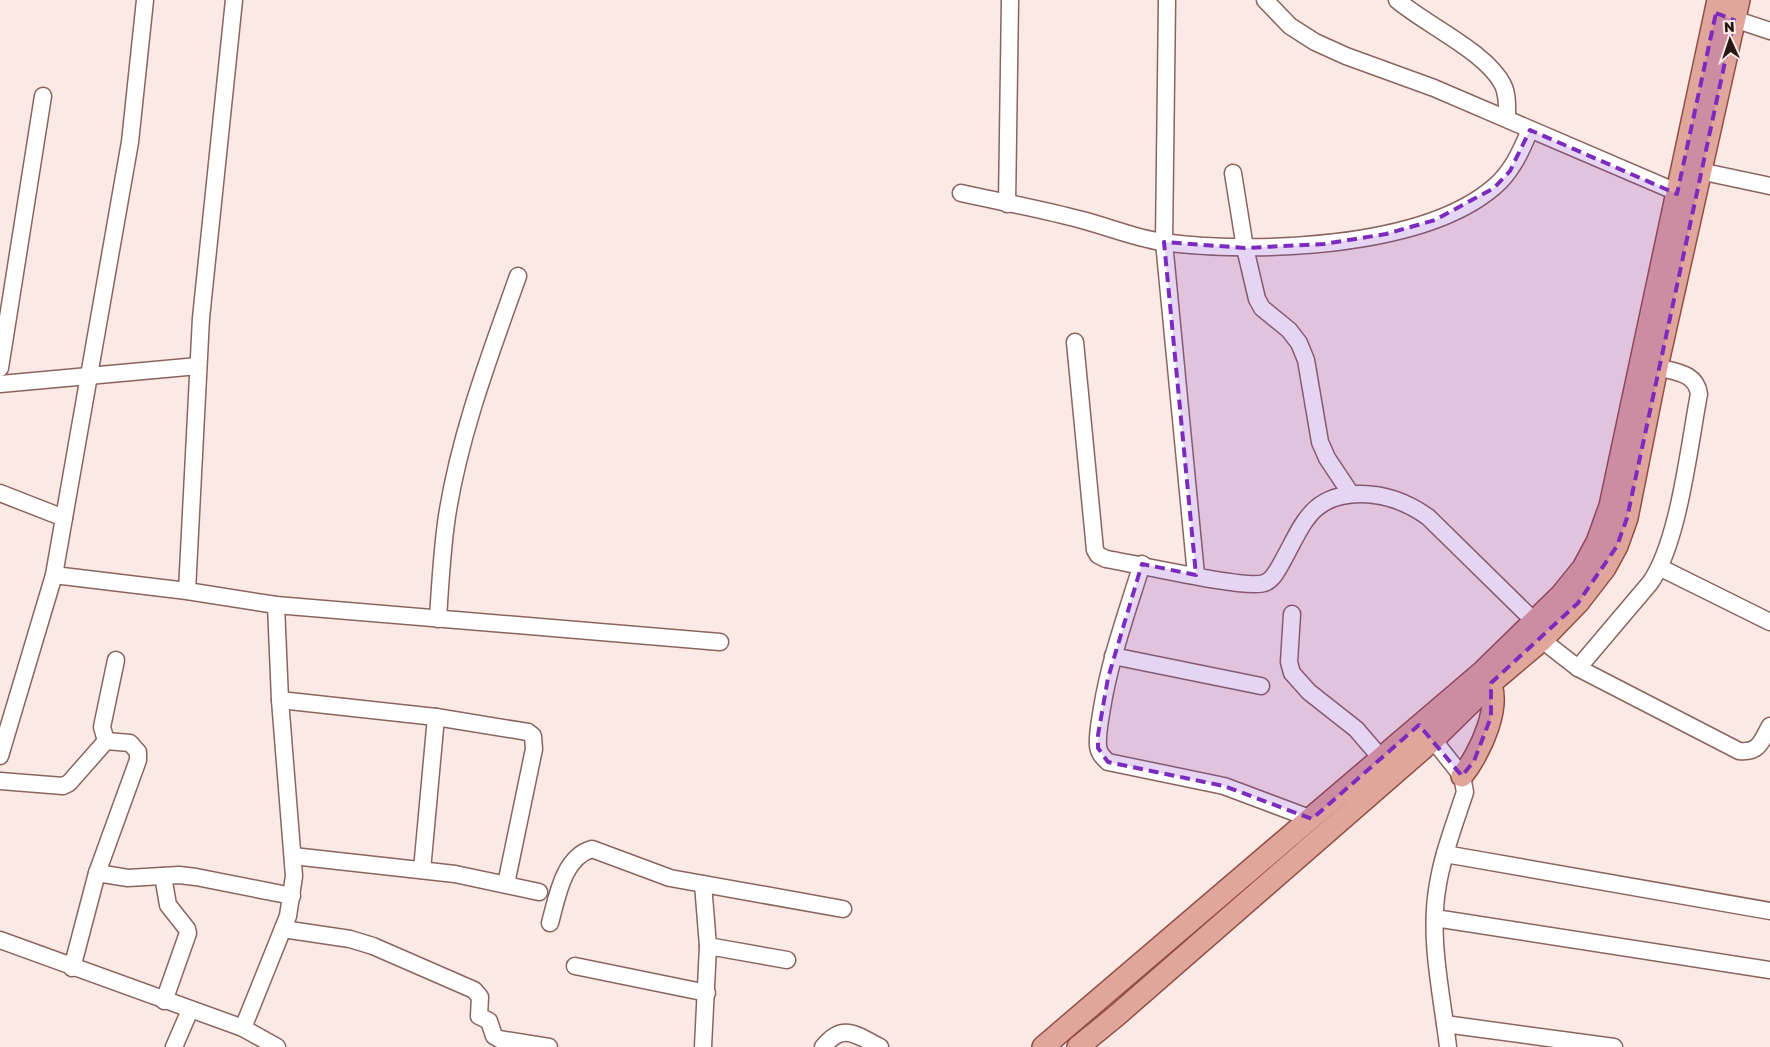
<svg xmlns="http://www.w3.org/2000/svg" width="1770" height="1047" font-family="'Golos Text',sans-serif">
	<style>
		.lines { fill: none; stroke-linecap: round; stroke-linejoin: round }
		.minor-casing { stroke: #89655e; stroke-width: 19 }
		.major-casing { stroke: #924d42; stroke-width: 24 }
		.minor { stroke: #fff; stroke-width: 16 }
		.major { stroke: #e0a69c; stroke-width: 21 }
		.marked { fill: #7b2cbf; fill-opacity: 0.2; stroke: #7b2cbf; stroke-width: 4; stroke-dasharray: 10 6; stroke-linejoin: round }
	</style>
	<rect width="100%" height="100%" fill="#fbe9e6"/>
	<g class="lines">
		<g class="minor-casing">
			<g id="minor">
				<path d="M1167,0L1164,242L1196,575"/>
				<path d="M1265,0L1290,26L1315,42L1346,56L1434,88L1686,196"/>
				<path d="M1397,0C1426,25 1487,52 1503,85C1508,95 1507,108 1507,119"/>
				<path d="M1725,16L1770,31"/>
				<path d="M1690,169L1770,186"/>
				<path d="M1233,173L1245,248L1257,299L1262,308L1289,330L1299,343L1306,360L1320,442L1327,458L1351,494"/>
				<path d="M961,193C1001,202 1042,209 1082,220C1109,227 1135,238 1162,242C1253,254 1422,249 1494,187C1512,172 1521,151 1530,130"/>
				<path d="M1007,204L1010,0"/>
				<path d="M1075,342L1095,550L1098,555L1106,559C1133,563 1246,590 1264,583C1272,581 1277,571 1281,564C1303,525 1310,494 1361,494C1386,494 1407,502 1428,517L1534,621"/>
				<path d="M0,368L43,96"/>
				<path d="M0,384L198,366"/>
				<path d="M0,493L64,518"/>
				<path d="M1142,564C1127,612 1110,659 1102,708C1100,721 1097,734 1098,746C1099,754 1103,757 1108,762L1224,786L1312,819"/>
				<path d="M1661,568L1770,622"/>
				<path d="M54,575L187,591L276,605L720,642"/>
				<path d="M187,591L201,318L234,0"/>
				<path d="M1292,614L1289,662L1292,673L1309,692L1356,729L1381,758"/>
				<path d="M438,619C440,585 442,550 447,516C460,433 490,355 518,276"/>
				<path d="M1542,640L1578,668L1739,751C1759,753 1761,742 1770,726"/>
				<path d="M1113,656L1261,686"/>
				<path d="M1578,668L1650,583C1679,542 1689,446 1699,394C1696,372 1674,372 1657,367"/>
				<path d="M280,700L436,717L528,732L533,736L534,749L506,884"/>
				<path d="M1427,732L1462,776L1465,792C1455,823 1443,853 1438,884C1428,938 1442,994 1448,1047"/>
				<path d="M106,741L102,727L116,660"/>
				<path d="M0,756L54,575L130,142L145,0"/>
				<path d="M0,781L63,786L69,783L106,741L130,743L138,752V760L97,873L72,968"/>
				<path d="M1445,854L1770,911"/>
				<path d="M293,856L455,874L539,892"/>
				<path d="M422,870L436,717"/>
				<path d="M97,873L128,878L179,875L196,877L292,896"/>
				<path d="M163,876L168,905L187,929L188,933L164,1001"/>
				<path d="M703,884L708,946L703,1047"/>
				<path d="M1435,918L1770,970"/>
				<path d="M550,923C557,898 563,857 592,849L670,878L843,909"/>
				<path d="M283,929L350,939L373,946L474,990L480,997L479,1016L489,1021L494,1036L499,1039L549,1047"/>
				<path d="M0,940L243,1028L277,1047"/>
				<path d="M708,946L787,960"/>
				<path d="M575,966L707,993"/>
				<path d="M1445,1024L1614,1047"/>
				<path d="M243,1028L288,916L294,876L280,700L276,605"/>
				<path d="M174,1047L190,1010"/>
				<path d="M823,1047C843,1022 856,1035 880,1047"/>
			</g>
		</g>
		<g class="major-casing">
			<g id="major">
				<path d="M1462,776C1479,755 1506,701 1486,676"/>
				<path d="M1043,1047L1482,672L1561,595L1583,568L1597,542L1610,506L1718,0"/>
				<path d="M1078,1047L1116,1016L1434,739L1491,683L1542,640L1578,603L1605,568L1617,546L1627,518L1657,367L1739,0"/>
			</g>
		</g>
		<use href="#minor" class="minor"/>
		<use href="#major" class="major"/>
	</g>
	<path class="marked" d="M1716,13L1734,20L1627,518L1617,546L1578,603L1491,683V717L1474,761L1462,776L1419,725L1312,819L1224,786L1108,762L1098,748V735L1108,678L1142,564L1196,575L1164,242L1245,248L1324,244L1386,234L1435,220L1494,188L1510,171L1530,130L1677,194Z"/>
	<g transform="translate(1730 40) rotate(357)" stroke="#fbe9e6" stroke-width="4" paint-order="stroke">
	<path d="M0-4L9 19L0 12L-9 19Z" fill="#271815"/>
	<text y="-8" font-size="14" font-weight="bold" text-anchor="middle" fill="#271815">N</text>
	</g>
</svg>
